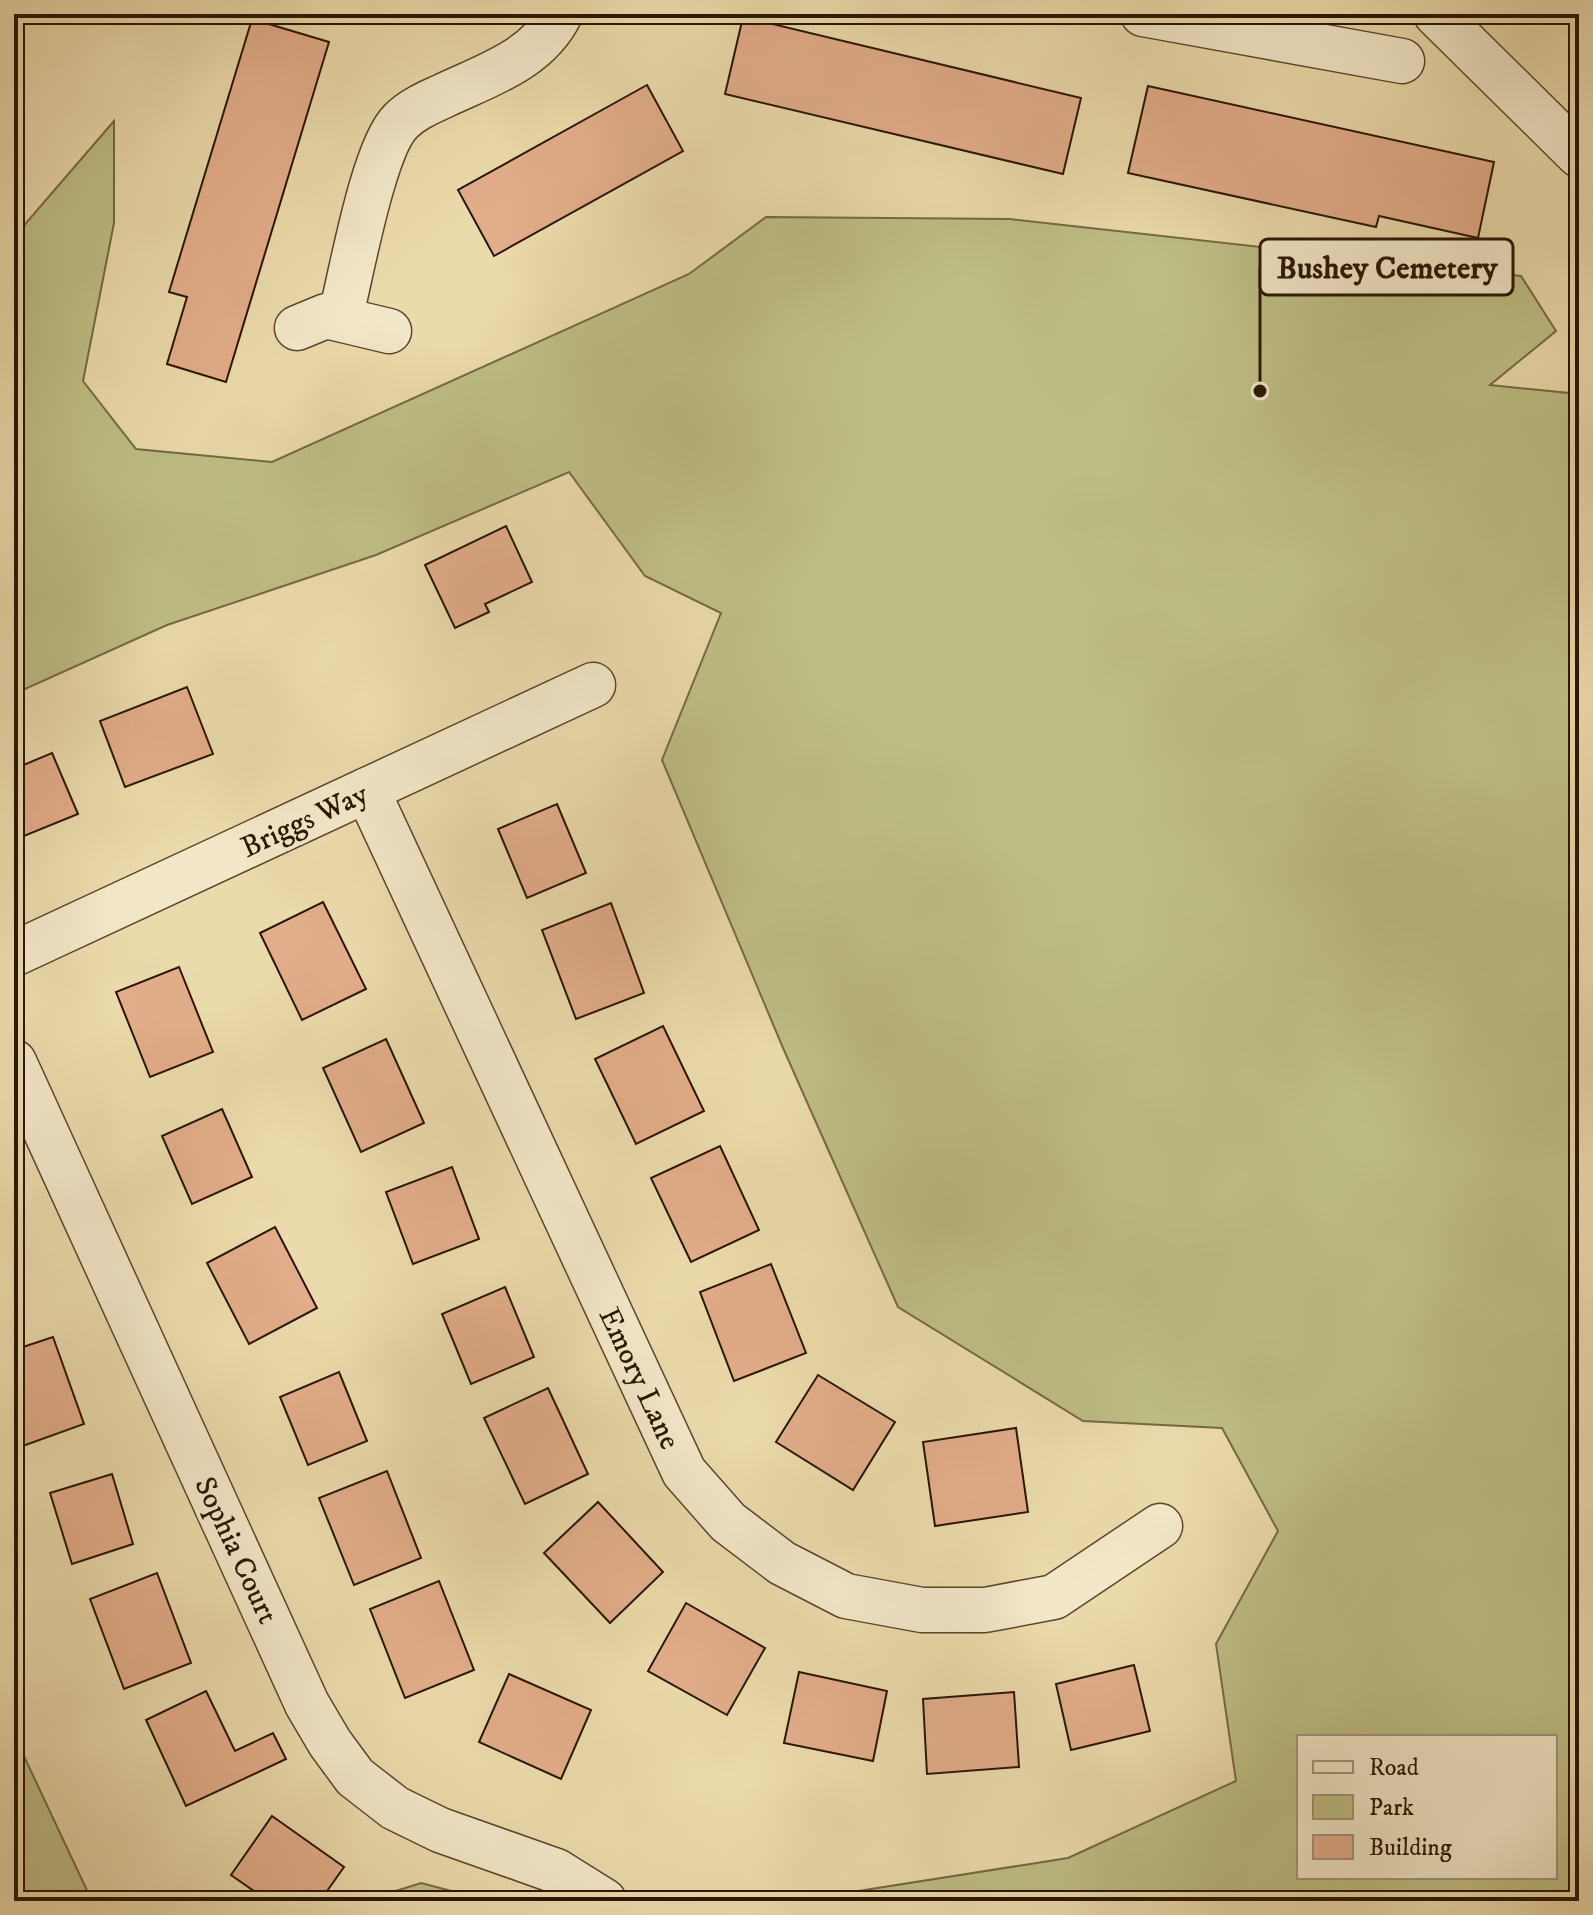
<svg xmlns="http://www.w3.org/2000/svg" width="1593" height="1915" font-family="'IM FELL DW Pica',serif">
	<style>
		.green { fill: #bebe84; stroke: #746a42; stroke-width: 2; fill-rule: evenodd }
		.building { fill: #e2ad8a; stroke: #2a1600; stroke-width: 2 }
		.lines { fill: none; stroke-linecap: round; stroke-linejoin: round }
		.minor-casing { stroke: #5a472b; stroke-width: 47 }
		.minor { stroke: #f2e7c8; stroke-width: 44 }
		.labels { text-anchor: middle; stroke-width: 7; stroke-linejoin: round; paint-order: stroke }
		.street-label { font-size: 30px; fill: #2a1600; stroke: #f2e7c8 }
		.leader { fill: none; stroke: #2a1600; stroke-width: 3 }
		.callout-dot { fill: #2a1600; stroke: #f2e7c8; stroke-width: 3 }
		.callout { fill: #f2e7c8; stroke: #2a1600; stroke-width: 3 }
		.callout-label { font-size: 32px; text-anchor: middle; font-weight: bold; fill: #2a1600 }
	</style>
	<rect width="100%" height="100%" fill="#ebdaab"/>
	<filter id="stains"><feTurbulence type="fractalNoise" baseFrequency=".0025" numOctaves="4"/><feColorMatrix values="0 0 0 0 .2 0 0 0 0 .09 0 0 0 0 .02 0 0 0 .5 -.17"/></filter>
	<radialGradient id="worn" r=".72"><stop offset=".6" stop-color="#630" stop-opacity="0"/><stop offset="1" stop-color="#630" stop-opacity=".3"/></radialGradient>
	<g class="green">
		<path d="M114,121V223L83,381L136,449L272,462L689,274L766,217L1010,219L1521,276L1556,331L1490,385L1579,394V1901H795L1068,1858L1236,1781L1216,1644L1278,1531L1222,1428L1083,1421L898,1307L783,1048L662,760L721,613L645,576L569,472L376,555L167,625L14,694V244L26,223ZM1555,1737V1877H1299V1737Z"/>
		<path d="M14,1735L92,1901H14Z"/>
		<path d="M421,1883L478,1898L483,1901H386L396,1891Z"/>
	</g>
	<g class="building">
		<path d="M743,17L1081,98L1063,174L725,94Z"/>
		<path d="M252,19L329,42L226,382L167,364L187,297L169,292Z"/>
		<path d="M647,85L683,151L494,256L458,190Z"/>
		<path d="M1148,86L1494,162L1478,238L1379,216L1376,227L1128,173Z"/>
		<path d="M506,526L532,582L485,604L489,612L455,628L425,565Z"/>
		<path d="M187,687L213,754L125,787L100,721Z"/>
		<path d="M52,753L78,814L14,840V769Z"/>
		<path d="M557,804L586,873L527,898L498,829Z"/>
		<path d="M323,902L366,989L302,1020L260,933Z"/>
		<path d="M611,903L644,993L576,1019L542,930Z"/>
		<path d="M179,967L213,1052L150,1077L116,992Z"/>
		<path d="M663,1026L704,1111L636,1144L595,1059Z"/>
		<path d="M386,1039L424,1123L361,1152L323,1068Z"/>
		<path d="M222,1109L252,1177L192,1204L162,1136Z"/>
		<path d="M720,1146L759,1230L691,1262L651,1178Z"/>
		<path d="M452,1167L479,1239L413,1264L386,1192Z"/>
		<path d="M275,1227L317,1308L249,1344L207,1263Z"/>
		<path d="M771,1264L806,1353L734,1381L700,1292Z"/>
		<path d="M505,1287L534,1357L471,1384L442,1314Z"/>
		<path d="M53,1337L84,1424L20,1447L14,1431V1350Z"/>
		<path d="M339,1372L367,1441L308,1465L280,1397Z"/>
		<path d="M818,1375L895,1422L853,1490L776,1442Z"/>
		<path d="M548,1388L588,1474L525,1504L484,1418Z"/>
		<path d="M1016,1428L1028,1512L935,1526L923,1442Z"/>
		<path d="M387,1471L421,1558L354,1585L319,1498Z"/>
		<path d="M112,1474L133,1544L72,1564L50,1493Z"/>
		<path d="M598,1502L663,1572L610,1623L544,1553Z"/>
		<path d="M157,1573L191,1663L124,1689L90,1599Z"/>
		<path d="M439,1581L474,1670L405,1698L370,1609Z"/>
		<path d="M686,1603L765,1648L727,1715L648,1671Z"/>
		<path d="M1134,1665L1150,1731L1071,1750L1056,1684Z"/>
		<path d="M799,1672L887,1691L873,1761L784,1743Z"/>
		<path d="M509,1674L591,1710L561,1779L479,1742Z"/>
		<path d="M206,1691L235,1751L273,1733L286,1759L186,1806L146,1720Z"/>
		<path d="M1014,1692L1019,1767L927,1774L923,1699Z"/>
		<path d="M272,1816L344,1867L320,1901H268L231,1875Z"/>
	</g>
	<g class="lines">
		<g class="minor-casing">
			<g id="minor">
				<path d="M1143,14L1402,61"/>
				<path d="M1436,14L1579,155"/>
				<path d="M340,319C351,276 373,148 401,121C413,109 428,103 443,96C487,75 537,60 560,14"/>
				<path d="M297,328L326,316L389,331"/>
				<path d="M367,790L684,1472L728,1522L782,1563L846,1596L922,1610H985L1054,1597L1160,1526"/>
				<path d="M14,954L593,685"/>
				<path d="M14,1062L307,1704L330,1743L355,1777L395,1808L440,1830L556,1871L604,1901"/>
			</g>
		</g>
		<use href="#minor" class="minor"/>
	</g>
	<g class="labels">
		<g class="street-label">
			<text transform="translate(304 820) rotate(-25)" y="10">Briggs Way</text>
			<text transform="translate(640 1378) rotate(65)" y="10">Emory Lane</text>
			<text transform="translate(237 1550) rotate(65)" y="10">Sophia Court</text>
		</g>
	</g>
	<path class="leader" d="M1260 391L1260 267"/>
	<circle class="callout-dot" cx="1260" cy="391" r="8"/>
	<rect class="callout" x="1260" y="239" width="253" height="56" rx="8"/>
	<g class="callout-label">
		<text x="1387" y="278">Bushey Cemetery</text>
	</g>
	<rect width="1593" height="1915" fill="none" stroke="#ebdaab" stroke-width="48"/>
	<rect x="16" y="16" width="1561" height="1883" fill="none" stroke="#2a1600" stroke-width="4"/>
	<rect x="24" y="24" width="1545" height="1867" fill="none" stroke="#2a1600" stroke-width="2"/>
	<rect x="1297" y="1735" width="260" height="144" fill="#f2e7c8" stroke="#a29378" stroke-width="2"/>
	<rect x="1313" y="1761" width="40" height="12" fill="#f2e7c8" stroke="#a29378" stroke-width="2"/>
	<text x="1369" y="1775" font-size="24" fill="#2a1600">Road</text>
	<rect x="1313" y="1795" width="40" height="24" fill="#bebe84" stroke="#a29378" stroke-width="2"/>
	<text x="1369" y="1815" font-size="24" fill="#2a1600">Park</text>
	<rect x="1313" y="1835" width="40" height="24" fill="#e2ad8a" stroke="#a29378" stroke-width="2"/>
	<text x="1369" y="1855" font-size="24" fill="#2a1600">Building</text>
	<rect width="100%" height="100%" filter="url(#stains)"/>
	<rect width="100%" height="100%" fill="url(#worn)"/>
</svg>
